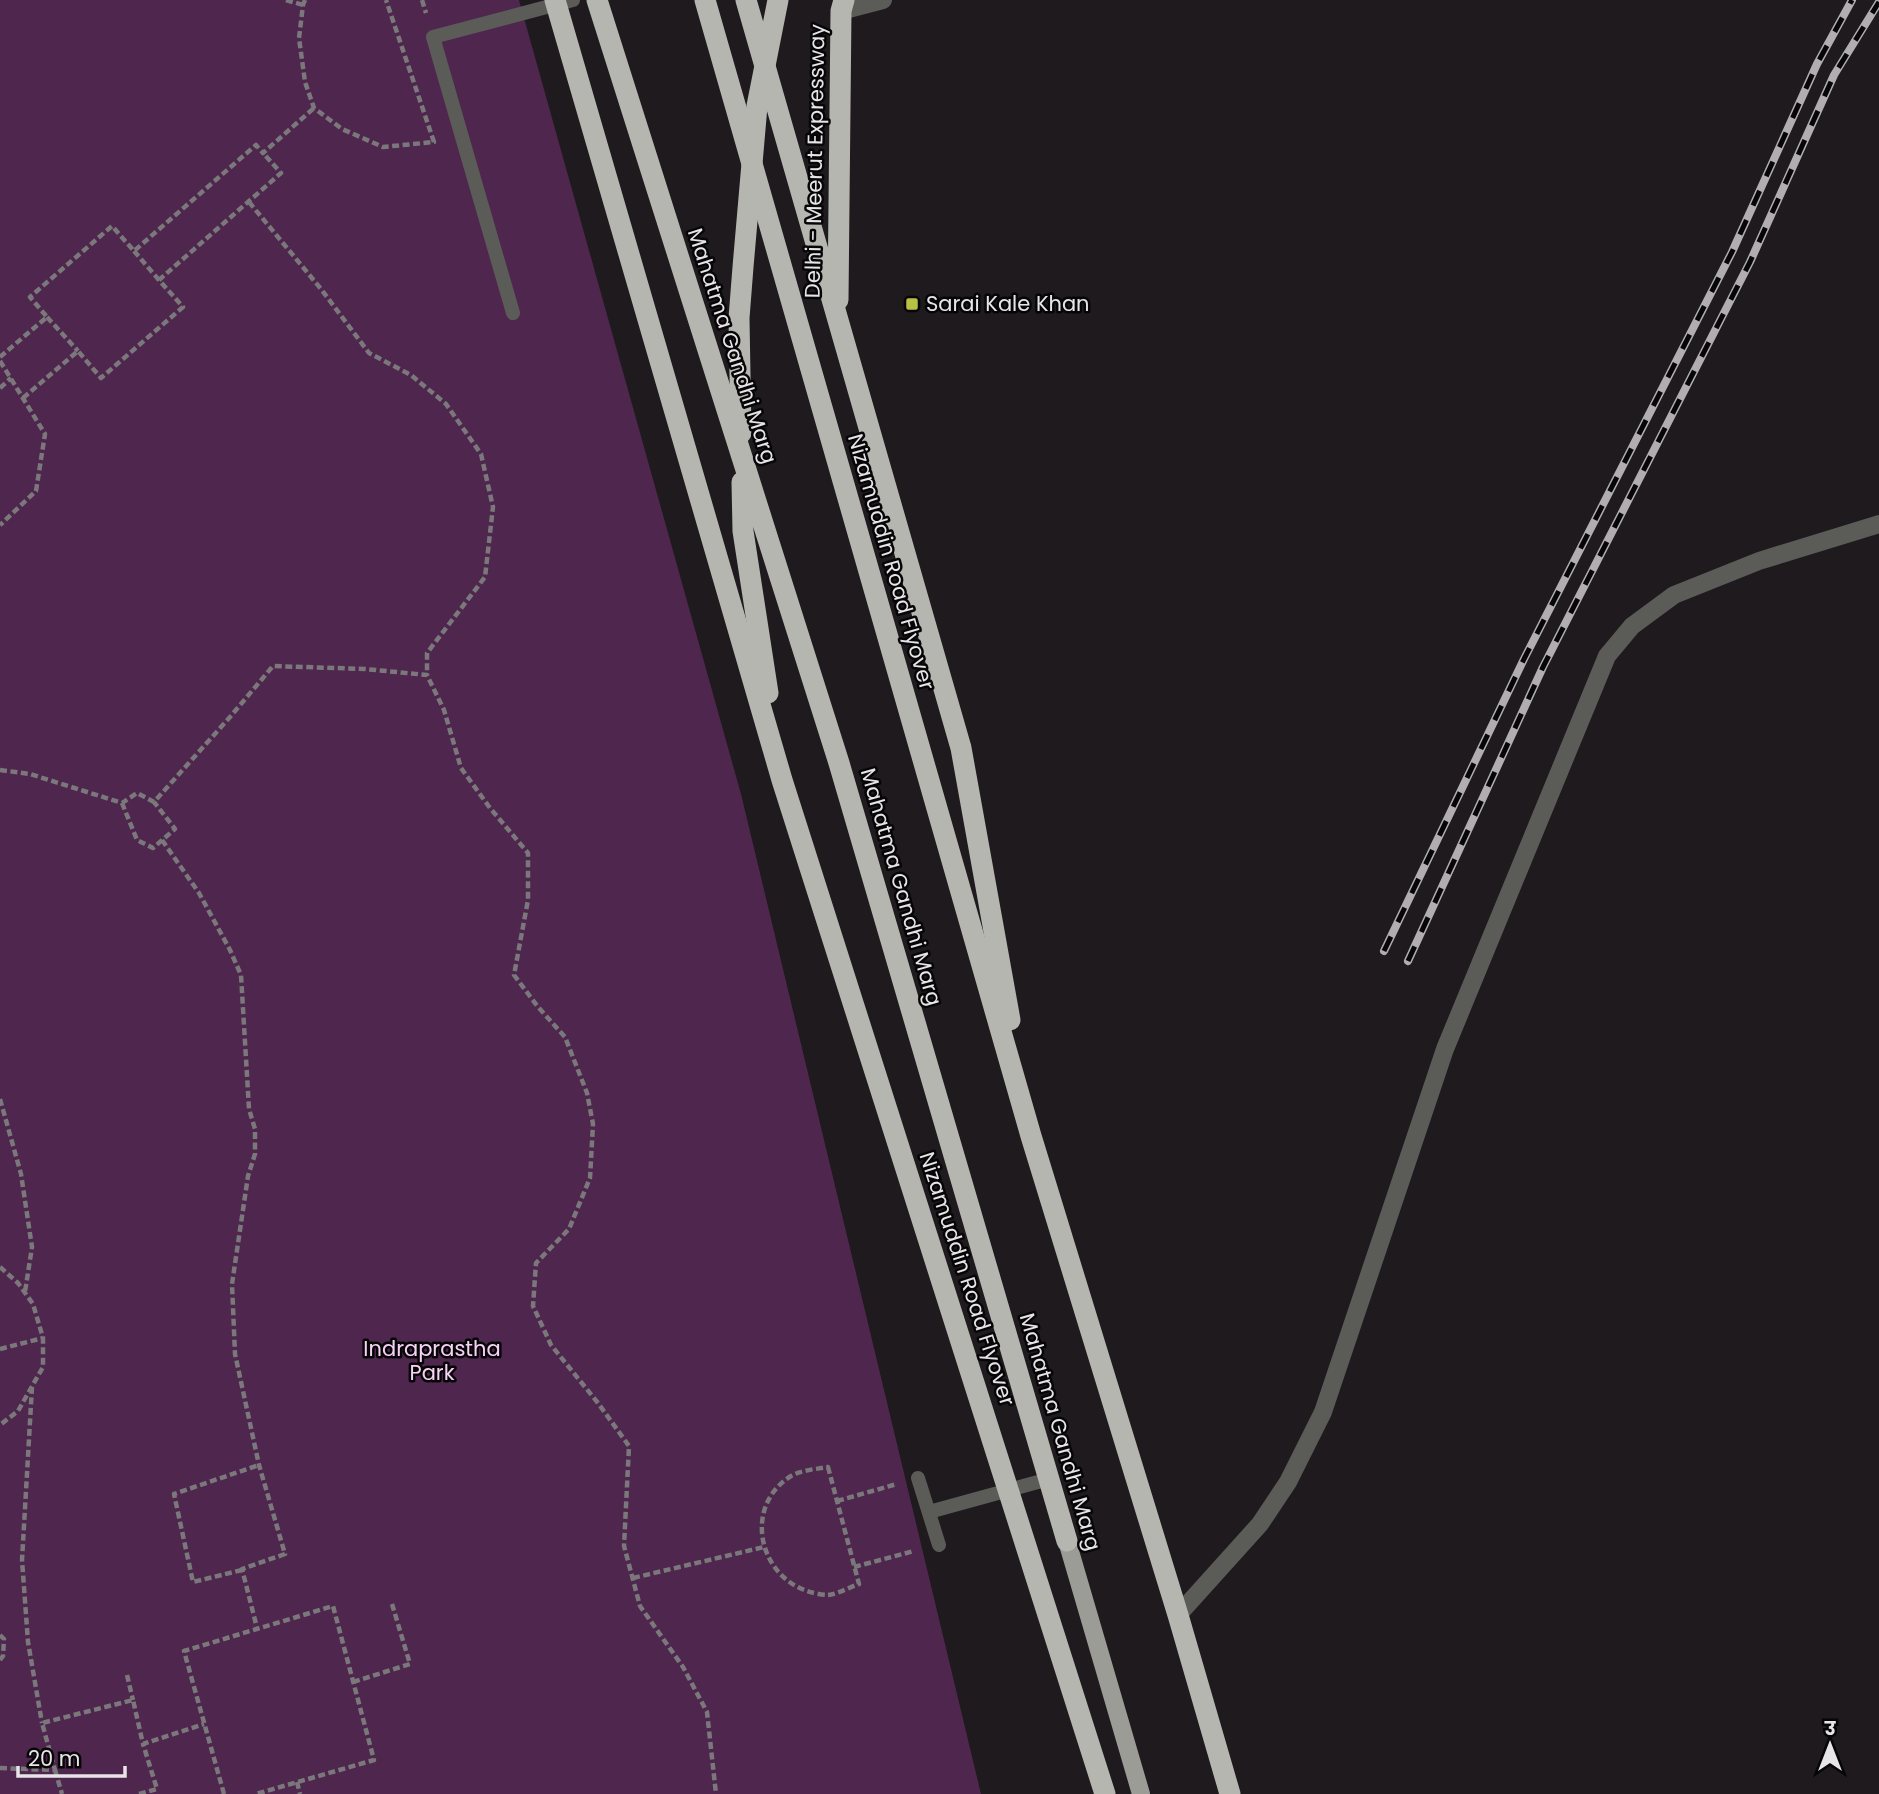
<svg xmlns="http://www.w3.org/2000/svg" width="1879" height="1794" font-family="Poppins,'Noto Sans Devanagari',sans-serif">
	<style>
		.green { fill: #4e264e }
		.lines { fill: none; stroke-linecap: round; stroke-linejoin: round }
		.path { stroke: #7b787b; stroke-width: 4.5; stroke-dasharray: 7 3.5; stroke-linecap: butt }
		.lane { stroke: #5b5b58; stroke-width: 14 }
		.street { stroke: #5b5b58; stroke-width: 18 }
		.primary { stroke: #9c9c96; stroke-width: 18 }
		.highway { stroke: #b5b6af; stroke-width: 21 }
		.rail-casing { stroke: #b1adb1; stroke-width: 8 }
		.rail { stroke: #070607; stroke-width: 5; stroke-dasharray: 16; stroke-linecap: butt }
		.poi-dot { fill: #b9c046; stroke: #070607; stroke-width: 2.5 }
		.labels { text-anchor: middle; stroke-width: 5; stroke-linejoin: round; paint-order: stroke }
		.street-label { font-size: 21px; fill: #e8e5e8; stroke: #070607 }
		.poi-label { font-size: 21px; fill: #e8e5e8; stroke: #070607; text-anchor: start }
		.park-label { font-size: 21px; fill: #f7d1f6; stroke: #070607 }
	</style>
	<rect width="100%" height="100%" fill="#1e1a1e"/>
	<path class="green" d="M0,0H519L741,794L981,1794H0Z"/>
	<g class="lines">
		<g class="path">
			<path d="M286,0L303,5"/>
			<path d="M305,0L303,5L299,38L305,82L314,108L342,129L383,147L434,142L386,0"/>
			<path d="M422,0L426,13"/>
			<path d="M249,202L321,289L369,353L411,375L446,404L481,454L493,507L485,577L427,653V675"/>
			<path d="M134,251L159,280"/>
			<path d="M47,317L78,351"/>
			<path d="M0,357L47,317L30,297L112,226L134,251L256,145L263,153L314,108"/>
			<path d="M0,361L45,434L36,491L0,525"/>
			<path d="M0,388L11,378"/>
			<path d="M23,398L78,351L101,378L183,307L159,280L281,173L263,153"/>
			<path d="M0,770L30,774L122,803L137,793L154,802L230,717L273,666L365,669L427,675L444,710L461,768L490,808L528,853V900L514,975L538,1007L565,1037L587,1093L593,1124L590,1178L569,1229L536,1263L533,1306L551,1345L598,1403L629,1446L624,1546L640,1606L683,1667L707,1712L716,1794"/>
			<path d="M122,803L137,840L153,848L175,829L154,802"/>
			<path d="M162,840L199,893L230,950L241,975L249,1109L255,1129V1154L248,1176L232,1284L235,1354L259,1465L285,1554L242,1569L257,1628"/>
			<path d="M0,1099L21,1174L32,1247L25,1292"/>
			<path d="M0,1267L18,1283L33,1304L43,1338V1367L18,1411L0,1425"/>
			<path d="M0,1349L43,1338"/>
			<path d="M32,1387L22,1560L28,1642L42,1723"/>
			<path d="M828,1467L859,1584C850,1587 838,1594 828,1595C822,1595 813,1593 807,1591C757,1574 744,1505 791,1476C801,1470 817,1469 828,1467Z"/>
			<path d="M837,1501L897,1484"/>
			<path d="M854,1567L914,1551"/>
			<path d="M242,1570L193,1582L174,1494L259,1465"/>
			<path d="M633,1578L764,1547"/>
			<path d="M0,1635L4,1639L3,1656L0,1660"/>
			<path d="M127,1675L133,1700"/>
			<path d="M353,1682L410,1664L392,1604"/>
			<path d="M0,1768L55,1770L42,1723L133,1700L143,1744L204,1724"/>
			<path d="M55,1770L62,1794"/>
			<path d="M297,1782L300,1794"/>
			<path d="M139,1794L157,1789L143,1744"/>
			<path d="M224,1794L184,1651L333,1606L374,1760L256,1794"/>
		</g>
		<g class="lane">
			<path d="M513,313L433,37L573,0"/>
			<path d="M918,1478L939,1545"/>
			<path d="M929,1512L1049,1479"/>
		</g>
		<g class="street">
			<path d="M841,11L883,0"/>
			<path d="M1178,1615L1260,1524L1288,1482L1323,1412L1445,1049L1607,656L1632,626L1674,595L1759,561L1879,524"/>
		</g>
		<path class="primary" d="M1067,1541L1141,1794"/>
		<g class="highway">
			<path d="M555,0L782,780L1105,1794"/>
			<path d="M597,0L839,763L1067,1541"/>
			<path d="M705,0L1031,1136L1178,1615L1230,1794"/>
			<path d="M746,0L961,748L1010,1020"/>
			<path d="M838,300L841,11L844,0"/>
			<path d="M741,433L739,318L743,267L757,106L778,0"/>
			<path d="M742,482L743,531L768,693"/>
		</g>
		<g class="rail-casing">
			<g id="rail">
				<path d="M1384,951L1524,659L1732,252L1817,64L1852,0"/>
				<path d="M1408,961L1543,667L1750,262L1834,75L1879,2"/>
			</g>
		</g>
		<use href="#rail" class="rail"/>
	</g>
	<rect class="poi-dot" x="905" y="297" width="14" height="14" rx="3.5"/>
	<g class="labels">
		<g class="street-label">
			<text transform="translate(815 161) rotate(-89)" y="7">Delhi - Meerut Expressway</text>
			<text transform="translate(732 346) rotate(72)" y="7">Mahatma Gandhi Marg</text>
			<text transform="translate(891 562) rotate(74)" y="7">Nizamuddin Road Flyover</text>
			<text transform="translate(901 887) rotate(74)" y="7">Mahatma Gandhi Marg</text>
			<text transform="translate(967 1279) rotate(72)" y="7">Nizamuddin Road Flyover</text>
			<text transform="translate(1060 1432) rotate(74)" y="7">Mahatma Gandhi Marg</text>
		</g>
		<g class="poi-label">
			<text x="926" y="311">Sarai Kale Khan</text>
		</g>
		<g class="park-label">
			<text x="432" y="1356">Indraprastha<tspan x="432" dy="24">Park</tspan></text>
		</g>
	</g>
	<g transform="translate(1830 1745)" stroke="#070607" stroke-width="5" paint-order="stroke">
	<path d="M0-5L12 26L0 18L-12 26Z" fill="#e8e5e8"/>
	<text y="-10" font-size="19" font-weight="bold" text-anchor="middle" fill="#e8e5e8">उ</text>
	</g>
	<path d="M18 1766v10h107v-10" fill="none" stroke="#e8e5e8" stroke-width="3.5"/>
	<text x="28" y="1766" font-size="21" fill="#e8e5e8" stroke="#070607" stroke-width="5" paint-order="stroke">20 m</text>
</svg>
